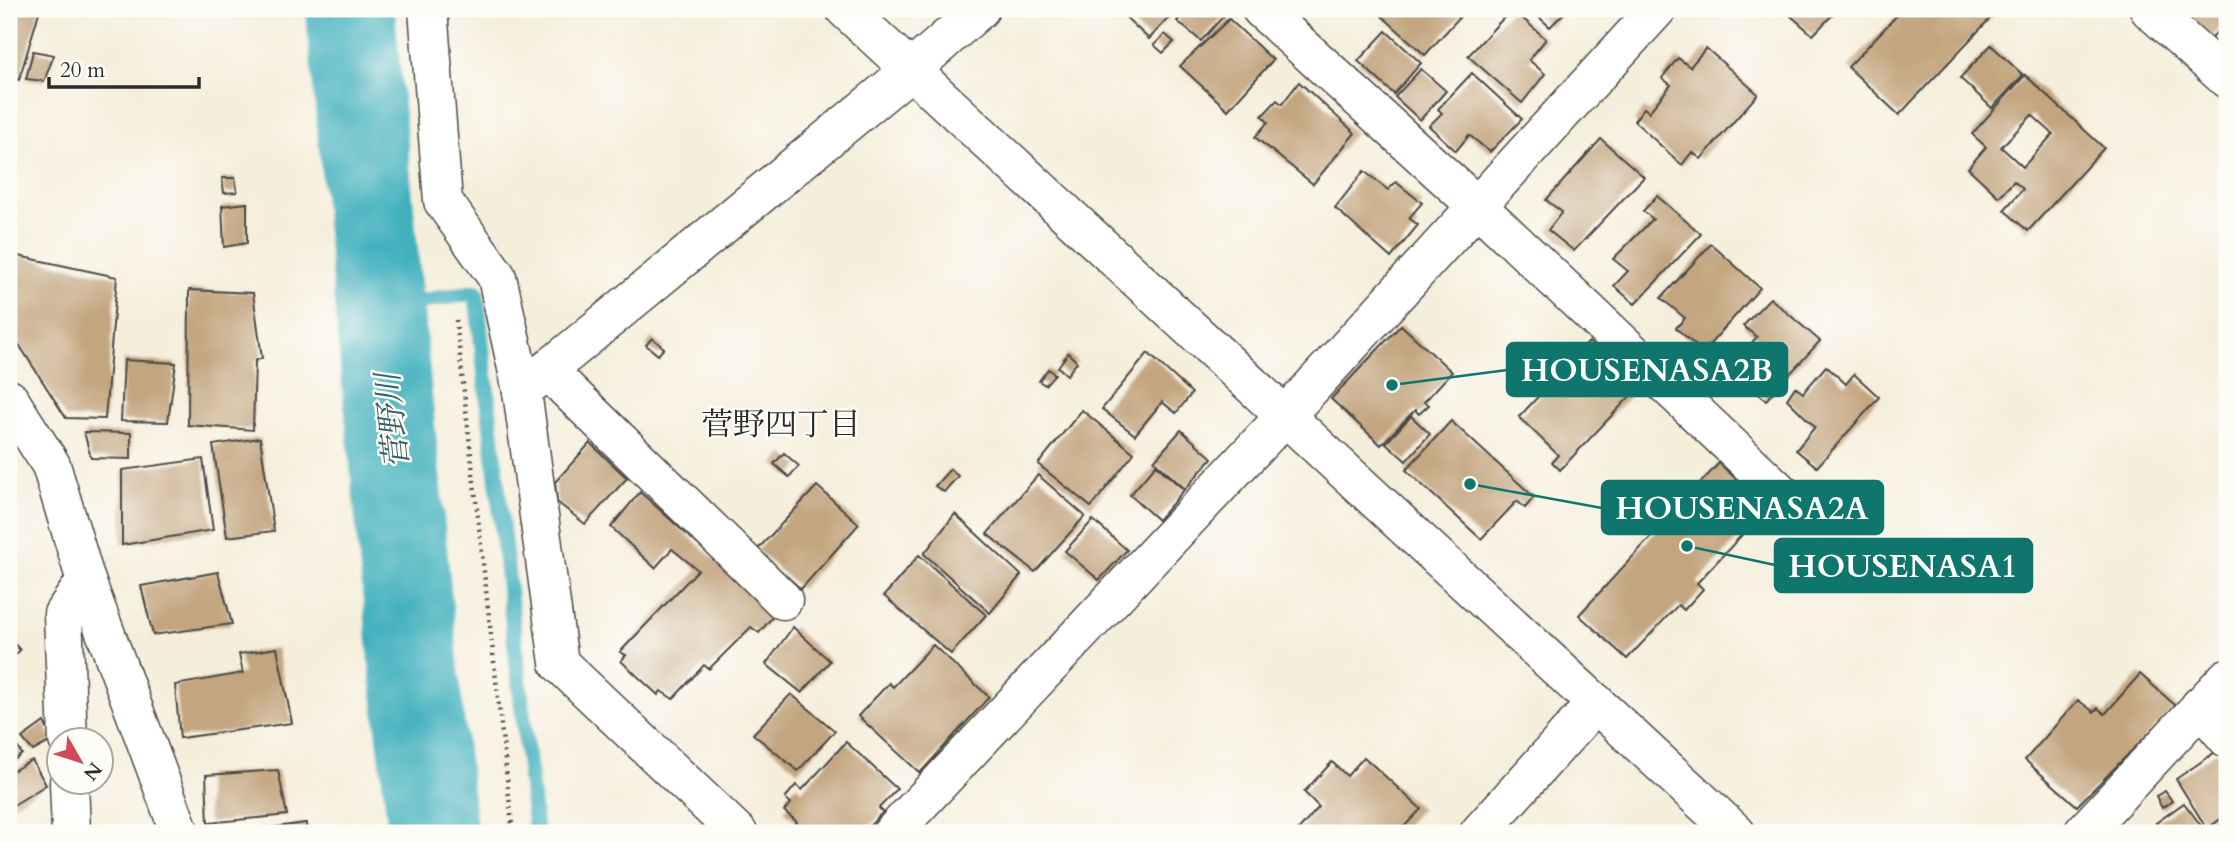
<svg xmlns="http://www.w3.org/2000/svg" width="2236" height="842" font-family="Cardo,'Noto Serif JP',serif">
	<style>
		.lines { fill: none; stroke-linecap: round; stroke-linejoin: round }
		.stream { stroke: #41b0bd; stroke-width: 16 }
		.river { stroke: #41b0bd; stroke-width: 89 }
		.building { fill: #c3a57f; fill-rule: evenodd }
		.street-casing { stroke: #494845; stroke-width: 41 }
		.secondary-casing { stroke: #494845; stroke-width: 41 }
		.path { stroke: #494845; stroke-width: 4.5; stroke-dasharray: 2 5; stroke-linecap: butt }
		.street { stroke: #fff; stroke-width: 38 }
		.secondary { stroke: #fff; stroke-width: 38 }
		.labels { text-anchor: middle; stroke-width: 5; stroke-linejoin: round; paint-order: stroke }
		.water-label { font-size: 32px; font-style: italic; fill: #346065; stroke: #fdfcf7 }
		.neighbourhood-label { font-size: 32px; fill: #2b2b2b; stroke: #fdfcf7 }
		.leader { fill: none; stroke: #0f766e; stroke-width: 2.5 }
		.callout-dot { fill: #0f766e; stroke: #fdfcf7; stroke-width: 2.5 }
		.callout { fill: #0f766e; stroke: #0f766e; stroke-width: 2.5 }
		.callout-label { font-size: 32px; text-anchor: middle; font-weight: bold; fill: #fff }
	</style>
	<rect width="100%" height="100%" fill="#fdfcf7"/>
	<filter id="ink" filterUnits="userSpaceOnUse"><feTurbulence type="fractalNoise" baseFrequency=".0143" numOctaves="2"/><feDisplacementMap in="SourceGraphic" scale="14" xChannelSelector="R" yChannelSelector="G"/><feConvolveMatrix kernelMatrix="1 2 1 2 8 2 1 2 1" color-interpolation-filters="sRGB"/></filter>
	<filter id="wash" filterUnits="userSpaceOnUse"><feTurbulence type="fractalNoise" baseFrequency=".00686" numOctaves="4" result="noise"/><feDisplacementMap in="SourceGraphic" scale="28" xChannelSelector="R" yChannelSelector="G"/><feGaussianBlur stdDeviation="1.57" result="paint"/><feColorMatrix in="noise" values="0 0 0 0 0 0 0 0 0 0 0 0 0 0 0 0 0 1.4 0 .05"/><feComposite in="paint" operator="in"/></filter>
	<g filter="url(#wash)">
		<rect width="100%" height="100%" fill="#f5eedb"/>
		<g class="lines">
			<path class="stream" d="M378,309L476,292L536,833"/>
			<path class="river" d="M350,9L417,697L433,833"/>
		</g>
		<g id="blocks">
			<g class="building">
				<path d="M9,9H40L19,80L9,77Z"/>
				<path d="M1117,9H1177L1149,39Z"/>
				<path d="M1188,9H1224L1227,12L1201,41L1177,21Z"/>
				<path d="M1388,9H1467L1425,55L1382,16Z"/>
				<path d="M1512,9L1546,39L1529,60L1545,74L1522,103L1468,56Z"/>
				<path d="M1530,9H1568L1550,27Z"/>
				<path d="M1783,9H1838L1813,35Z"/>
				<path d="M1903,9H1999L1899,115L1848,67Z"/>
				<path d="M2166,9H2227V20L2207,44Z"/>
				<path d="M1229,19L1273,60L1228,110L1180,66Z"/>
				<path d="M1386,31L1421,63L1394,94L1358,61Z"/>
				<path d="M1165,34L1174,42L1163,53L1154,45Z"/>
				<path d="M1991,45L2023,75L1992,108L1960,78Z"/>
				<path d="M1706,48L1758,94L1701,159L1692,152L1682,165L1634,121L1644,108L1649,112L1671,85L1662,78L1678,58L1690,67Z"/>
				<path d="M33,51L54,55L44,81L26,79Z"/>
				<path d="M1421,69L1446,91L1420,120L1395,97Z"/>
				<path d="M1472,73L1522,119L1490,152L1469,135L1456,151L1429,126L1442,113L1438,109Z"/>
				<path d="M2025,75L2104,148L2028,231L2004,210L2023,189L2014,181L1999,197L1968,168L1986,147L1972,134ZM2032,115L2053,134L2023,167L2001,147Z"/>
				<path d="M1299,82L1355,133L1313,184L1255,137L1268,122L1262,116L1277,100L1282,104Z"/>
				<path d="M1601,139L1644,177L1574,251L1548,230L1562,212L1546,200Z"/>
				<path d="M1364,171L1388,190L1396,182L1422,203L1409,218L1418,225L1391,258L1335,208Z"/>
				<path d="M222,178H235L237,192L224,193Z"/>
				<path d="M1657,196L1701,234L1635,304L1614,286L1628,271L1613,259L1653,219L1643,211Z"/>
				<path d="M247,203V243L224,247L222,206Z"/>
				<path d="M1711,244L1760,288L1703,352L1676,328L1685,318L1661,298Z"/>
				<path d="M9,254L117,277L105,419L66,418L9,329Z"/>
				<path d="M189,290L253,293L262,358L255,361L253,430L188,425Z"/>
				<path d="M1770,298L1820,341L1766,400L1728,368L1757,337L1743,326Z"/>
				<path d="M1401,325L1452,372L1424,402L1429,405L1419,414L1415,410L1381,445L1331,399Z"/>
				<path d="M652,338L664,348L658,355L646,345Z"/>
				<path d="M1589,342L1637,389L1560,470L1552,462L1558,455L1519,417Z"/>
				<path d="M1068,353L1077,362L1067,375L1058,367Z"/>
				<path d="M1148,353L1192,393L1176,413L1162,402L1135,435L1102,409Z"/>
				<path d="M124,360L176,363L168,422L121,421Z"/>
				<path d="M1826,366L1846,384L1854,374L1879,397L1817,467L1796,450L1815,427L1787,399L1795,387L1803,393Z"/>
				<path d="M1048,369L1055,374L1045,385L1039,381Z"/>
				<path d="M1082,410L1134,453L1091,507L1038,464Z"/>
				<path d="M1411,416L1430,434L1406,461L1386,443Z"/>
				<path d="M1451,421L1534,497L1525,508L1517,501L1481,539L1406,470Z"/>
				<path d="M1181,430L1212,458L1185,489L1154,461Z"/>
				<path d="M84,432L131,433V459L91,458Z"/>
				<path d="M260,438L274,531L227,537L213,445Z"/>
				<path d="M590,443L627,478L585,524L557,502L555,482Z"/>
				<path d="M784,453L799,466L789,477L774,464Z"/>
				<path d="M203,459L213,530L122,545V470Z"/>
				<path d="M1719,463L1767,508L1697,583L1703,589L1684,610L1678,605L1627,659L1579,615Z"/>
				<path d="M1156,465L1184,490L1158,520L1130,495Z"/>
				<path d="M950,469L958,476L944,492L935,486Z"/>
				<path d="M1038,475L1085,516L1035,572L987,534Z"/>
				<path d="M817,486L859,524L801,589L757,550Z"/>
				<path d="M640,492L775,614L759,633L751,627L709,669L704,665L673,699L661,691L658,695L621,661L626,655L620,652L698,570L672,549L655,568L611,527Z"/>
				<path d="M955,514L1021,575L990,613L924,554Z"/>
				<path d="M1093,520L1127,550L1099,580L1065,551Z"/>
				<path d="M919,555L986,615L951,654L884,596Z"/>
				<path d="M218,572L232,624L153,635L141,586Z"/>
				<path d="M793,627L830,661L802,693L766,664Z"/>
				<path d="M9,638L20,650L9,663Z"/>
				<path d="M933,645L989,697L920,773L858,716L889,683L893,687Z"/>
				<path d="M277,648L292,723L180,738L175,685L243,673L239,654Z"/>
				<path d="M2140,674L2176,706L2077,806L2025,760L2078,700L2094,712L2098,708L2105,714Z"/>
				<path d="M791,694L835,731L798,771L753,734Z"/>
				<path d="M44,722L53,740L33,751L22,738Z"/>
				<path d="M11,737L22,754L9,764V739Z"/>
				<path d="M846,742L897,789L879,808L883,812L863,833H802L794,826L797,822L784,811L791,803L785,798L796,785L802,790Z"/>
				<path d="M2217,751L2227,765V814L2207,829L2176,779Z"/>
				<path d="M1364,757L1421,809L1398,833H1296L1319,807L1304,792L1332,762L1347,776Z"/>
				<path d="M32,760L46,785L12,806L9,802V773Z"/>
				<path d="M278,770L287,815L208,823L206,775Z"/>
				<path d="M2165,791L2172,801L2162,808L2156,796Z"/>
				<path d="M2184,803L2206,832L2164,833L2156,823Z"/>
				<path d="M306,823L307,833H240V832Z"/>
			</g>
		</g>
	</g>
	<g filter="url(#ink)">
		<use href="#blocks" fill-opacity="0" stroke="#494845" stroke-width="2"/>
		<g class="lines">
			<g class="street-casing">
				<g id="street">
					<path d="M428,9L443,201L497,277L522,391"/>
					<path d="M845,9L1736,833"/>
					<path d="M1261,9L1477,206L1783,495"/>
					<path d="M2149,9L2227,79"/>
					<path d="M547,370L783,600"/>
					<path d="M2200,706L2227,738"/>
					<path d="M68,740L63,614L86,581"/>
					<path d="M69,782L71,833"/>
					<path d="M738,833L559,663L522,391L911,70L980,9"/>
					<path d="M892,833L1286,415L1657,9"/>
					<path d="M1479,833L1596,703"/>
					<path d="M2083,833L2227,678"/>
				</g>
			</g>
			<g class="secondary-casing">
				<path id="secondary" d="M9,399L51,465L86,581L180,833"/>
			</g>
			<path class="path" d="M456,320L513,833"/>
			<use href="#street" class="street"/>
			<use href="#secondary" class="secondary"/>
		</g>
	</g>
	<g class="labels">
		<g class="water-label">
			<text transform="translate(392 421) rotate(-96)" y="11">菅野川</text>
		</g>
		<g class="neighbourhood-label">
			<text x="781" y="435">菅野四丁目</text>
		</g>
	</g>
	<path class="leader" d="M1392 385L1507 370M1470 484L1602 508M1687 546L1775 565"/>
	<g class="callout-dot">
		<circle cx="1392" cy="385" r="7"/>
		<circle cx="1470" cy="484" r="7"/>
		<circle cx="1687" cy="546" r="7"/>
	</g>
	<g class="callout">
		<rect x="1507" y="343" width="280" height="53" rx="7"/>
		<rect x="1602" y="481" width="281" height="53" rx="7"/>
		<rect x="1775" y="539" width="257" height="53" rx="7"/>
	</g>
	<g class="callout-label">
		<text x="1647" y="381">HOUSENASA2B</text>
		<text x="1742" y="519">HOUSENASA2A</text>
		<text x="1903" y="577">HOUSENASA1</text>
	</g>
	<rect width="2236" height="842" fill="none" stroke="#fdfcf7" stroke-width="35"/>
	<g transform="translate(80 761) rotate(129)"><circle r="33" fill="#fdfcf7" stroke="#a9a8a5" stroke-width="2"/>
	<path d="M0-5L12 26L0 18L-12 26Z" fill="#d1495b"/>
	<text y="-10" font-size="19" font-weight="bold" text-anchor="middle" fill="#2b2b2b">N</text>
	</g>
	<path d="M49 77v10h150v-10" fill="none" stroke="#2b2b2b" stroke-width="3.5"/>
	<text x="60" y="77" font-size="21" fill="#2b2b2b" stroke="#fdfcf7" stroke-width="5" paint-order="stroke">20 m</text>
</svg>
